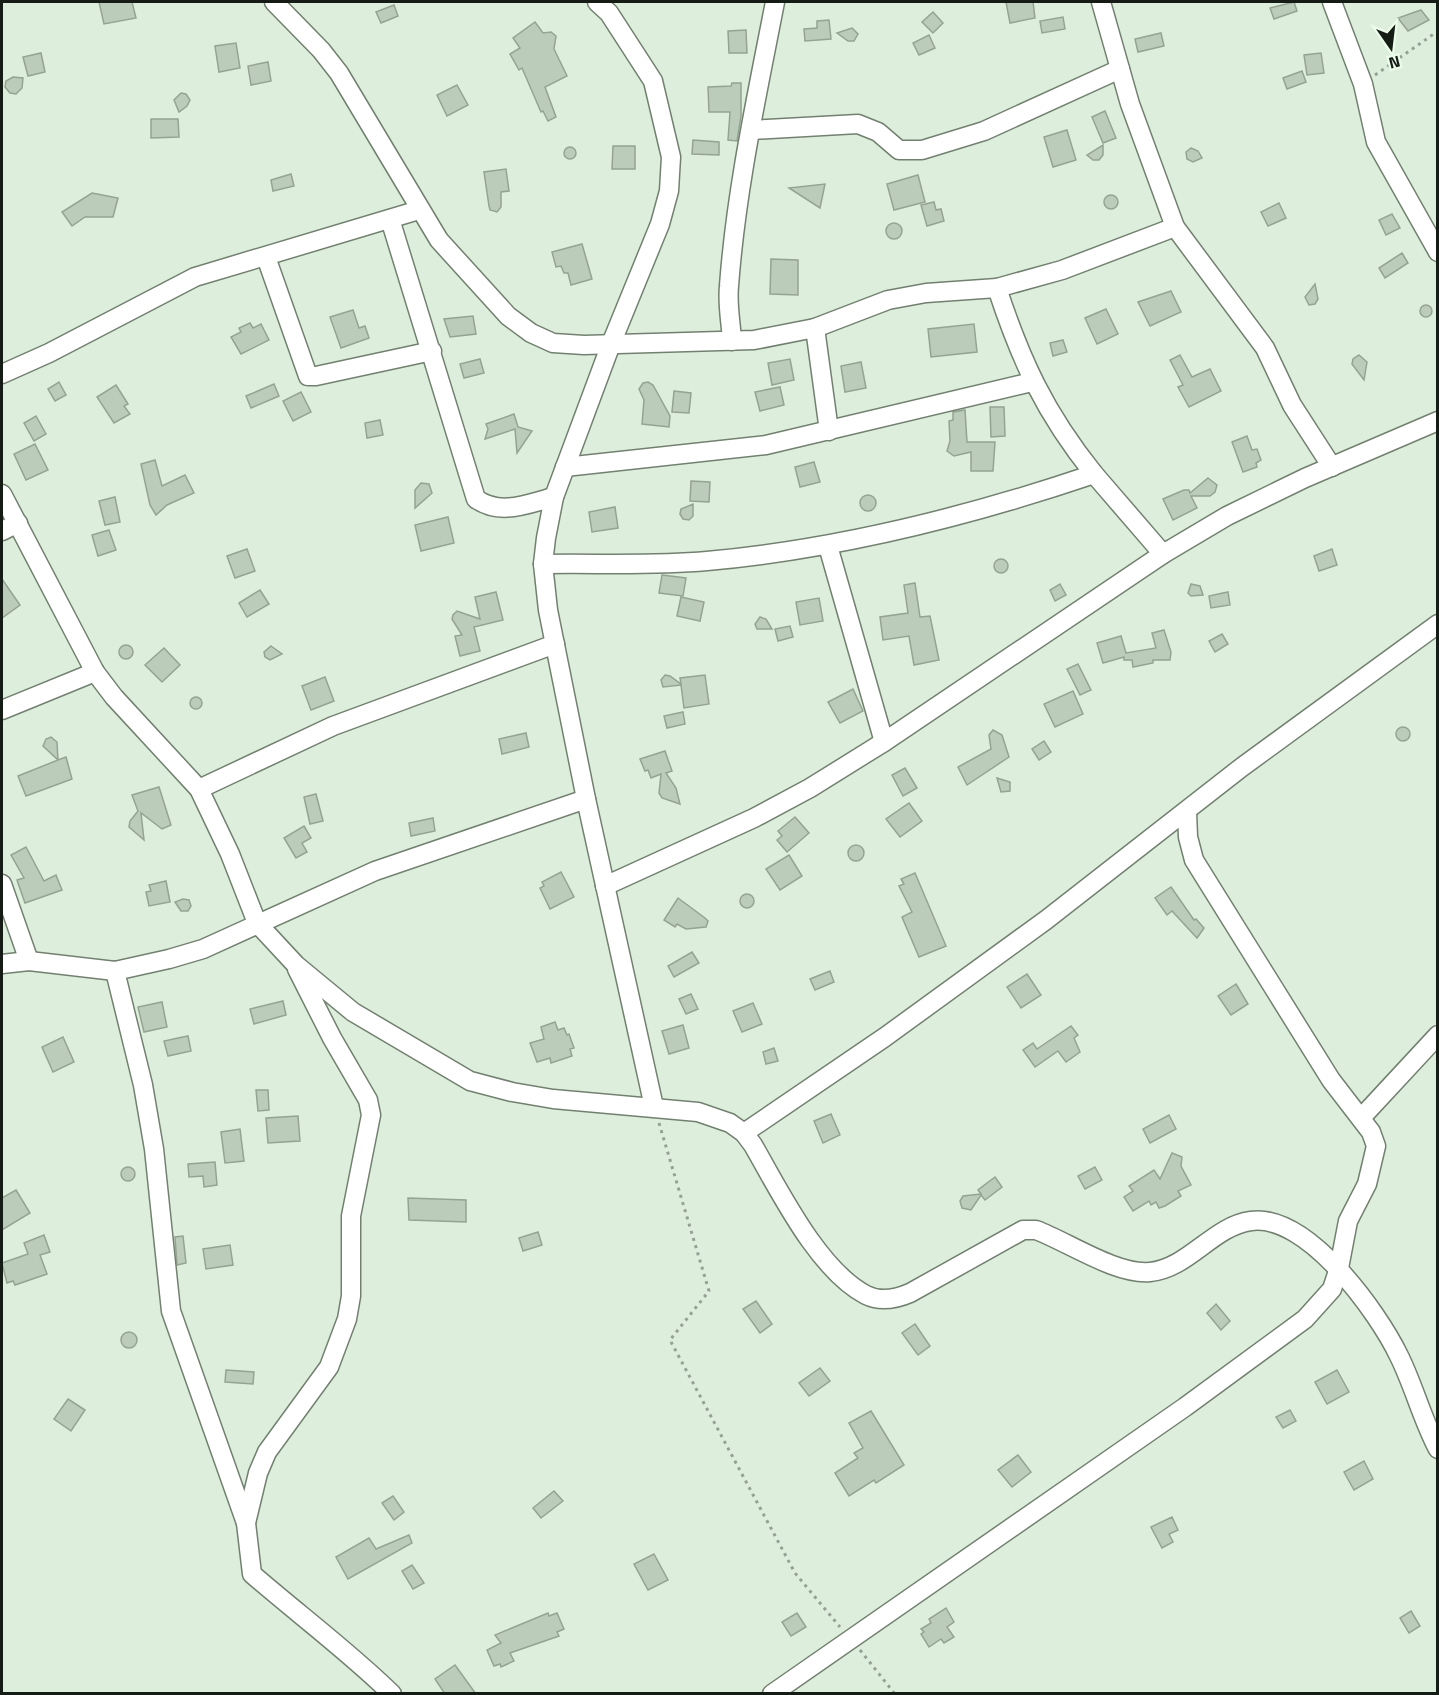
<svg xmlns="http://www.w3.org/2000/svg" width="1439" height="1695" font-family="'Titillium Web',sans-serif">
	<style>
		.building { fill: #bcccbb; stroke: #95a393; stroke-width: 1.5 }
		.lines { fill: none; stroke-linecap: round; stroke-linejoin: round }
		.minor-casing { stroke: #728070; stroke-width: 21 }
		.path { stroke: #95a194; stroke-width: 3; stroke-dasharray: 3 4.5; stroke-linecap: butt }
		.minor { stroke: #fff; stroke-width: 18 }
	</style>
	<rect width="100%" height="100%" fill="#deeedd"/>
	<g class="building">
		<path d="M99,2H132L136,18L104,24Z"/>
		<path d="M1006,2H1033L1035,18L1010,23Z"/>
		<path d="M1294,2L1297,11L1274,19L1270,8Z"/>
		<path d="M394,5L398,16L381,23L376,12Z"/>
		<path d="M1421,10L1429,20L1408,31L1398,18Z"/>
		<path d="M933,12L943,23L933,33L922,22Z"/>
		<path d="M1063,17L1065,29L1042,33L1040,21Z"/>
		<path d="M829,20L831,39L805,41L804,29L817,28V21Z"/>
		<path d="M535,22L543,33L551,32L556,36L554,49L567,76L545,87L556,117L548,121L543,111L541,112L522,68L519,70L510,54L520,48L513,38Z"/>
		<path d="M852,28L858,34L854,41H848L837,33Z"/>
		<path d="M746,30L747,53H729L728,31Z"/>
		<path d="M1161,33L1164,46L1138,52L1135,39Z"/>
		<path d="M929,35L935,48L919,55L913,43Z"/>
		<path d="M236,43L240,68L219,72L215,46Z"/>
		<path d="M41,53L45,72L28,76L23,57Z"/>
		<path d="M1321,53L1324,73L1307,75L1304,55Z"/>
		<path d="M268,62L271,81L251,85L248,66Z"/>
		<path d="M1302,71L1306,82L1287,89L1283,78Z"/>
		<path d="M13,77L23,78L22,88L16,94L10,93L5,87L6,81Z"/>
		<path d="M732,83H741V116L737,141L728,140L730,112H709L708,87L731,86Z"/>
		<path d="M457,85L468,105L447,116L437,95Z"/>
		<path d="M181,93L186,94L190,100L187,106L179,112L174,100Z"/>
		<path d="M1105,111L1116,138L1103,143L1092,117Z"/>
		<path d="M151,119H178L179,137L151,138Z"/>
		<path d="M1067,130L1076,160L1053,167L1044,137Z"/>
		<path d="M693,140L719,142V155L692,154Z"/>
		<path d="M1103,145V155L1099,160H1093L1087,155Z"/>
		<path d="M613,146H635V169H612Z"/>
		<circle cx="570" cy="153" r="6"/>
		<path d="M1191,148L1198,151L1202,158L1193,162L1187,159L1186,152Z"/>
		<path d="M506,169L509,191L501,192V207L497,212L490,210L489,206L484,172Z"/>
		<path d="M291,174L294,186L273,191L271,180Z"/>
		<path d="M918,175L925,202L894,210L887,184Z"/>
		<path d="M825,184L820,208L789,188Z"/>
		<path d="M92,193L118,198L113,217H85L72,226L62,212Z"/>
		<circle cx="1111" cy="202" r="7"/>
		<path d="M934,202L936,210L941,209L944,221L927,226L921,205Z"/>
		<path d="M1279,203L1286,218L1268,226L1261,212Z"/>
		<path d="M1392,214L1400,228L1386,235L1379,220Z"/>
		<circle cx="894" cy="231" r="8"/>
		<path d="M582,244L592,279L571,285L568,273H564L561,266L556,267L552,252Z"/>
		<path d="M1402,253L1408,263L1385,278L1379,268Z"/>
		<path d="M771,259L798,260V295L770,294Z"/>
		<path d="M1315,284L1318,299L1315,304L1309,305L1305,297Z"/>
		<path d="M1171,291L1181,312L1150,326L1138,302Z"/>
		<circle cx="1426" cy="311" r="6"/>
		<path d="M1106,309L1118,334L1097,344L1085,318Z"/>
		<path d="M353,310L359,328L365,326L369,338L341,348L330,317Z"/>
		<path d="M473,316L476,334L450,337L444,319Z"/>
		<path d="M250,323L253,328L261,324L269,340L241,354L231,337L241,332L239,328Z"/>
		<path d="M974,324L977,352L931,357L928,329Z"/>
		<path d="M1063,340L1067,352L1053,356L1050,343Z"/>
		<path d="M1180,355L1192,377L1210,369L1221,391L1189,407L1178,387L1183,385L1170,360Z"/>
		<path d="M1359,355L1367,362L1364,380L1352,364L1353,359Z"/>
		<path d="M480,359L484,373L464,378L460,364Z"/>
		<path d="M790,359L794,380L772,385L768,363Z"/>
		<path d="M861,362L866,388L845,392L841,366Z"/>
		<path d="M59,382L66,395L55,401L48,389Z"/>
		<path d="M648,382L653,385L670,416L669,427L642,424L644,400L639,389L643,383Z"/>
		<path d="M274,384L279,396L251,408L246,396Z"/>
		<path d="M116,385L128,404L124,406L130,414L114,423L97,397Z"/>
		<path d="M780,387L784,405L760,411L755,392Z"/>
		<path d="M674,391L691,393L689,413L672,412Z"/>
		<path d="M301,392L311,412L293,421L283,401Z"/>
		<path d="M990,407H1004L1005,436L991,437Z"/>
		<path d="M965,410L967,442H995L993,471H971V452L954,456L947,451L950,441L949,421L953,420V412Z"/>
		<path d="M514,414L518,427L532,431L517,453L515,429L485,439L488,429L486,424Z"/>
		<path d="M36,416L46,434L34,441L24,423Z"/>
		<path d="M380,420L383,435L367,438L365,423Z"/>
		<path d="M1247,436L1252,450L1257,449L1261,460L1256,463L1257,467L1243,472L1232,442Z"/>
		<path d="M35,444L48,470L26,480L14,454Z"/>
		<path d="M155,460L162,486L185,475L194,493L167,505L156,515L150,505L141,464Z"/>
		<path d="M814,462L820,482L800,487L795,467Z"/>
		<path d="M1208,478L1217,485L1215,492L1210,496H1191L1197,508L1173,520L1163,499L1184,490H1189L1190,493Z"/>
		<path d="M691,481L710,482L709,502L690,501Z"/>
		<path d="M421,483L429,484L432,493L415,508V490Z"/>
		<circle cx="868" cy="503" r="8"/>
		<path d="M115,497L120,522L105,525L99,501Z"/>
		<path d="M693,504V516L689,520L683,519L680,514L681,509Z"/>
		<path d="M615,507L618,528L592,532L589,512Z"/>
		<path d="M448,517L454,543L421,551L415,525Z"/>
		<path d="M109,530L116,550L98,556L92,535Z"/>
		<path d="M247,549L255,571L235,578L227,556Z"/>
		<path d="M1332,549L1337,565L1319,571L1314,556Z"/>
		<circle cx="1001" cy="566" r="7"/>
		<path d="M662,575L686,578L683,596L659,593Z"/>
		<path d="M2,579L20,605L2,618Z"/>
		<path d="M915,583L920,617L930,616L939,660L914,665L909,636L883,640L880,617L908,613L904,585Z"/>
		<path d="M1060,584L1066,595L1055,601L1050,590Z"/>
		<path d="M1191,584L1200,586L1203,595L1191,596L1188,593Z"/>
		<path d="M260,590L269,604L247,617L239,603Z"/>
		<path d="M496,592L503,620L474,627L480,651L460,656L455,636L462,635L452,619L453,615L457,611L480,619L475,597Z"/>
		<path d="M1228,592L1230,605L1211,608L1209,596Z"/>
		<path d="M681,597L704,602L700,621L677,616Z"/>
		<path d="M819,598L823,621L800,625L796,602Z"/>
		<path d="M760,617L766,619L772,629H757L755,624Z"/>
		<path d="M790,626L793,637L778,641L775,629Z"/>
		<path d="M1164,630L1171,652L1170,660H1153V663L1133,667L1132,660H1124V657L1103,663L1097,643L1121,636L1126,653L1156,648L1152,633Z"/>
		<path d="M1222,634L1228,644L1215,652L1209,641Z"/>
		<circle cx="126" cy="652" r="7"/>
		<path d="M271,646L282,654L270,660L265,657L264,652Z"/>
		<path d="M164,648L180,665L162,682L145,665Z"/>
		<path d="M1078,664L1091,690L1080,695L1067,669Z"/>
		<path d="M665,675L670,676L681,684L680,678L705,675L709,704L684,708L681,685L663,687L661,680Z"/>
		<path d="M325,677L334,701L311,710L302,686Z"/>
		<path d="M853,689L863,711L840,723L828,702Z"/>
		<path d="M1073,691L1083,714L1055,727L1044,704Z"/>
		<circle cx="196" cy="703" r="6"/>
		<path d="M683,712L685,724L667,728L664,716Z"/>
		<circle cx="1403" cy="734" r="7"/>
		<path d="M993,730L1002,735L1009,757L967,785L958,767L991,749L989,735Z"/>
		<path d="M526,733L529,747L502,754L499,739Z"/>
		<path d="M51,737L57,742L58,760L66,757L72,779L26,796L18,776L58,760L43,746L46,739Z"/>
		<path d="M1044,741L1051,752L1039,760L1032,749Z"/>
		<path d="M665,751L672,771L666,773L676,788L680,804L662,798L659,793L661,774L651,778L648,770L645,771L640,759Z"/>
		<path d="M905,768L917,788L903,796L892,775Z"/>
		<path d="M997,778L1010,782V791L1001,792Z"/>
		<path d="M159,787L171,825L162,829L141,813L144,840L129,827L130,821L138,811L132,795Z"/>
		<path d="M316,794L323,821L310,824L304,797Z"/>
		<path d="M909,803L922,821L900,837L886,819Z"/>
		<path d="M795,817L809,833L787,852L777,840L782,836L778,831Z"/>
		<path d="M433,818L435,831L411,836L409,823Z"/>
		<path d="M304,826L311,838L302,843L307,852L296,858L284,838Z"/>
		<circle cx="856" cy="853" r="8"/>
		<path d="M26,847L44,881L56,875L62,890L25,903L17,880L24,878L11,855Z"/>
		<path d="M789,855L802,876L780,890L766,869Z"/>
		<path d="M561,872L574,897L550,909L540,888L544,886L542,882Z"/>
		<path d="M915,873L946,946L919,957L902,917L912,912L899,886L904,884L901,879Z"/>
		<path d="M166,881L170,902L149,906L146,892L151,891L149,885Z"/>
		<path d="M1171,887L1194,920L1196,919L1204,928L1197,938L1172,911L1167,915L1155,898Z"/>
		<circle cx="747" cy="901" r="7"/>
		<path d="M678,898L705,918L708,921L706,927L686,929L677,924L675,927L664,920Z"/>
		<path d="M183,899L189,900L191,906L188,911H181L175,902Z"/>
		<path d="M692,952L699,963L674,977L668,966Z"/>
		<path d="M830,971L834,982L815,990L810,979Z"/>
		<path d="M1027,974L1041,995L1021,1008L1007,987Z"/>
		<path d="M1236,984L1248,1004L1231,1015L1218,996Z"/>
		<path d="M691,994L698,1009L686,1014L679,999Z"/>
		<path d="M283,1001L286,1015L254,1024L250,1009Z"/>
		<path d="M162,1002L167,1027L144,1032L138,1007Z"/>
		<path d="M753,1003L762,1024L742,1032L733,1011Z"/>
		<path d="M555,1022L558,1030L564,1028L567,1035L569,1034L574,1048L570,1049L572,1056L551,1063L550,1058L537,1062L530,1043L544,1039L541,1027Z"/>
		<path d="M683,1025L689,1048L669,1054L662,1031Z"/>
		<path d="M1071,1026L1078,1035L1074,1038L1080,1052L1066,1062L1058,1051L1035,1067L1023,1050L1033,1043L1037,1049Z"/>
		<path d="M188,1036L191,1051L168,1056L164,1041Z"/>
		<path d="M63,1037L74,1062L53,1072L42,1047Z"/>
		<path d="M774,1048L778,1061L766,1064L763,1052Z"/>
		<path d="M256,1090H268L269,1110L258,1111Z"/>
		<path d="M831,1114L840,1135L823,1143L814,1121Z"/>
		<path d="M1169,1115L1176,1129L1150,1143L1143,1129Z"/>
		<path d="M298,1116L300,1141L268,1143L266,1118Z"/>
		<path d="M240,1129L244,1161L225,1163L221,1132Z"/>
		<path d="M1172,1153L1182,1157L1181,1166L1191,1185L1178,1191L1181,1196L1165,1206L1159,1208L1156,1202L1151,1205L1149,1201L1133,1211L1124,1197L1133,1191L1129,1186L1154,1170L1160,1179Z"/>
		<path d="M215,1162L217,1185L204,1187L203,1176L189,1177L188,1164Z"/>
		<circle cx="128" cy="1174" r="7"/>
		<path d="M1095,1167L1102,1180L1085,1189L1078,1176Z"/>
		<path d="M995,1177L1002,1187L985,1200L981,1195L971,1210L962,1208L960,1201L963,1196L981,1194L978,1190Z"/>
		<path d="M16,1190L30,1213L2,1230V1198Z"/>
		<path d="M408,1198L466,1200V1222L409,1220Z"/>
		<path d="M538,1232L542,1245L523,1251L519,1238Z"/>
		<path d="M44,1235L50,1252L40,1255L47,1274L15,1285L13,1281L7,1283L2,1263L28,1254L24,1243Z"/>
		<path d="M183,1236L186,1263L177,1265L175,1237Z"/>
		<path d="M230,1245L233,1265L206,1269L203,1249Z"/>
		<path d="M756,1301L772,1324L760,1333L743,1309Z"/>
		<path d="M1216,1304L1230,1321L1221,1330L1207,1313Z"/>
		<path d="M915,1324L930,1346L918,1355L902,1333Z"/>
		<circle cx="129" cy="1340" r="8"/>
		<path d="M820,1368L830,1381L809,1396L799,1383Z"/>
		<path d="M226,1370L254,1372L253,1384L225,1382Z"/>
		<path d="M1337,1370L1349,1392L1327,1404L1315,1382Z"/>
		<path d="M68,1399L85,1410L71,1431L54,1419Z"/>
		<path d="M1290,1410L1296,1421L1283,1428L1276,1417Z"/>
		<path d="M871,1411L904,1465L876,1483L874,1480L849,1496L835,1473L858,1458L854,1453L863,1448L849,1423Z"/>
		<path d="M1018,1455L1031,1472L1012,1487L998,1470Z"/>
		<path d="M1364,1461L1373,1479L1354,1490L1344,1472Z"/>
		<path d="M554,1491L563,1501L541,1518L533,1508Z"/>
		<path d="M393,1496L404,1512L394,1520L382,1503Z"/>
		<path d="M1172,1517L1178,1530L1169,1534L1173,1542L1162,1548L1151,1527Z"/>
		<path d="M409,1535L412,1543L348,1579L336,1557L369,1538L376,1549Z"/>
		<path d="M654,1554L668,1580L648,1590L634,1564Z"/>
		<path d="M412,1565L424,1583L413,1589L402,1571Z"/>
		<path d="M946,1608L954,1622L947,1627L954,1637L944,1643L941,1639L929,1647L921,1634L924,1632L921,1629L931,1623L929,1619Z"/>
		<path d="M1411,1611L1420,1626L1409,1633L1400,1618Z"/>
		<path d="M548,1613L549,1616L557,1613L564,1629L557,1632L559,1636L510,1653L514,1661L501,1667L500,1664L494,1666L487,1650L501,1643L495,1635Z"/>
		<path d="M797,1613L806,1627L791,1636L782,1622Z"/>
		<path d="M455,1665L476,1694H445L435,1679Z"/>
	</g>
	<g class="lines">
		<g class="minor-casing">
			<g id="minor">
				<path d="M274,2L321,50L339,73L439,240L508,316L531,333L553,343L584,345L754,340L815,328L888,300L926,293L997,288"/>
				<path d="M1101,2L1130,104L1175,227"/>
				<path d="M1332,2L1363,84L1376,142L1438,252"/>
				<path d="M751,130L858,124L878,132L899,150H922L984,131L1120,69"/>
				<path d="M390,219L476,499C501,516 526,504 554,497"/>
				<path d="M266,257L308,376H316L432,351"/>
				<path d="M815,328L829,431"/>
				<path d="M732,341C731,323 727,304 729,286C736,190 757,95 775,2"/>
				<path d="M2,374L49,353L195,277L419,210"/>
				<path d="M565,467L766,445L1032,382"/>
				<path d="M1094,474C1045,413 1021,361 997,288L1062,270L1175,227L1265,348L1292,405L1332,467"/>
				<path d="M2,494L95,672L114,697L199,789L230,854L257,923L296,965L353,1012L470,1081L512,1092L553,1099L698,1112L730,1123L744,1133L753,1145C779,1190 818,1270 866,1295C880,1302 896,1299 910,1293L1023,1230H1036C1068,1242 1116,1275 1150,1272C1189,1268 1213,1226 1251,1221C1307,1213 1378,1312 1399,1356C1414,1386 1422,1419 1438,1449"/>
				<path d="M2,531L18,523"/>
				<path d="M828,546L884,742"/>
				<path d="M543,564C597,563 652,566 707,561C840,549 967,517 1094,474L1163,554"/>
				<path d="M2,710L95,672"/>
				<path d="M199,789L333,726L555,644"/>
				<path d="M586,799L654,1107"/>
				<path d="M2,884L29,961"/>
				<path d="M605,886L754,818L810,788L884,742L1163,554L1227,516L1305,478L1438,421"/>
				<path d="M2,964L29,961L115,971L169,959L203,949L375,871L586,799L548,610L543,564L546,538L554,497L611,344L660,224L669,191L671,157L653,81L609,13L597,2"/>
				<path d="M297,969L332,1038L368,1100L371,1115L351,1216V1296L347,1319L329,1367L267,1452L258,1473L246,1523L252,1574C298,1614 348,1651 392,1694"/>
				<path d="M115,971L143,1085L154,1149L171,1311L246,1523"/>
				<path d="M1361,1118L1438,1035"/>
				<path d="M744,1133L885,1037L1046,920L1242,767L1438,624"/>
				<path d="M772,1694L1185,1407L1305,1319L1332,1289L1339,1268L1348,1221L1367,1184L1376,1146L1371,1132L1331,1080L1194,860L1188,837L1187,812"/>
			</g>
		</g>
		<g class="path">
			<path d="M1375,75L1438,31"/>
			<path d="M659,1123L709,1291L670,1340L795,1573L840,1627"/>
			<path d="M860,1650L895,1694"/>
		</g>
		<use href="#minor" class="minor"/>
	</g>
	<rect width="1439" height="1695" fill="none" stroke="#151b15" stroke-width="6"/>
	<g transform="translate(1391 48) rotate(166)" stroke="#ecfcea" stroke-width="4.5" paint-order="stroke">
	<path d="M0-4.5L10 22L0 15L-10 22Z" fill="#151b15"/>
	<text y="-9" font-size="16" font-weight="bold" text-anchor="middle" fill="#151b15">N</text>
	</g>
</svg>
